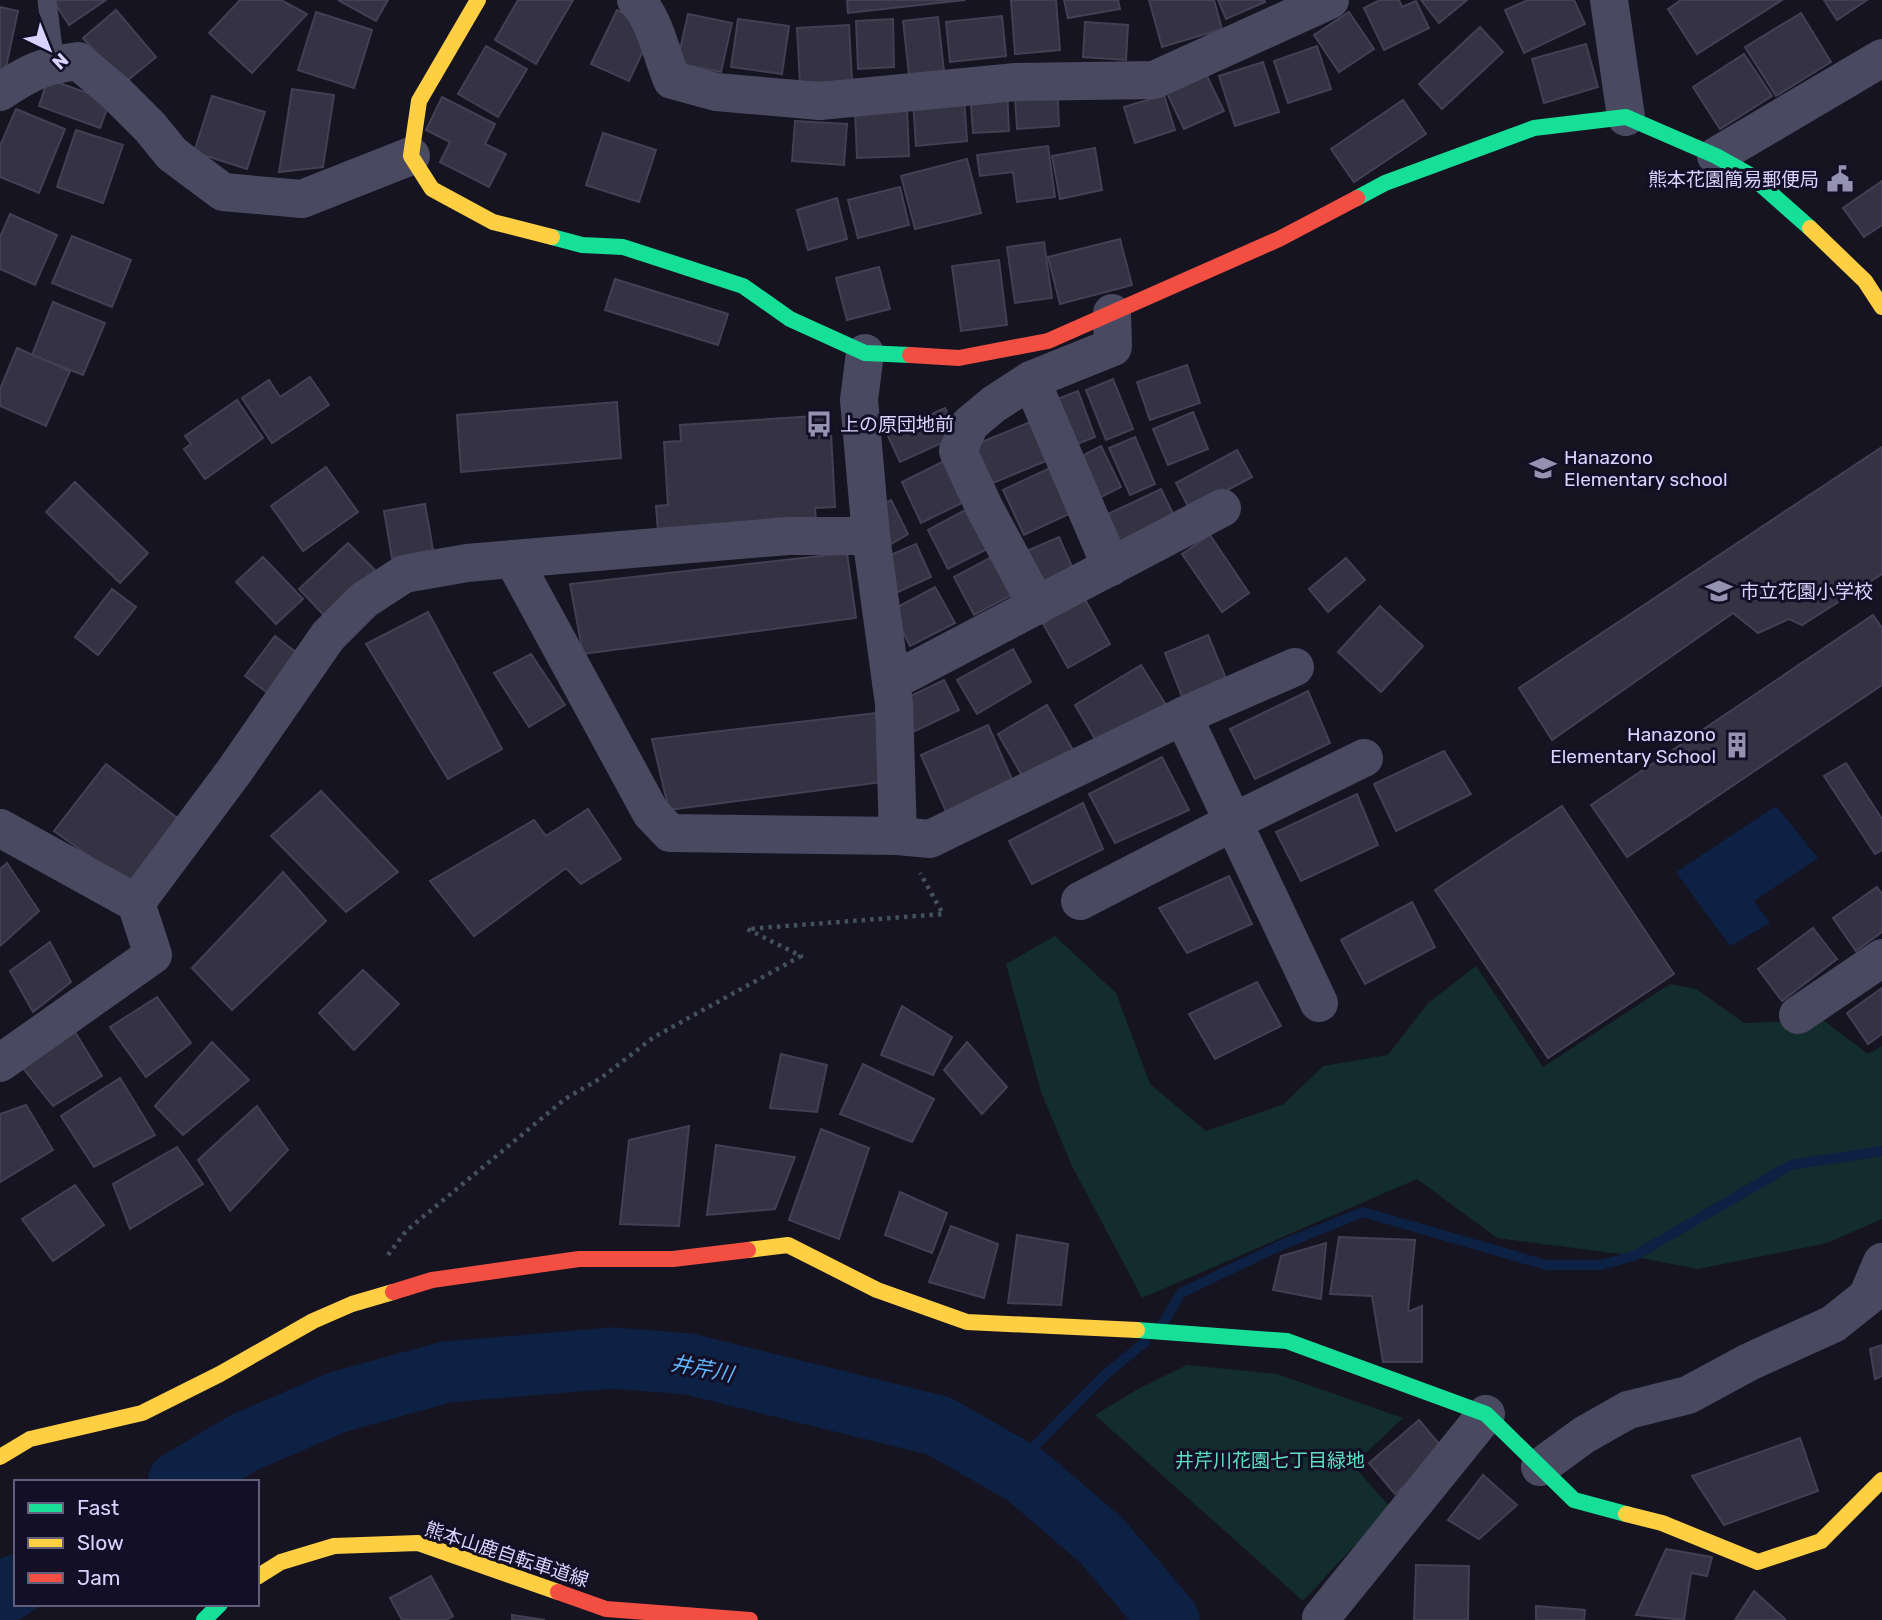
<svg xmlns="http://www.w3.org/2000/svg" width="1882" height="1620" font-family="Rubik,'Noto Sans JP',sans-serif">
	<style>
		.green { fill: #132c2d }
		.water { fill: #0d2144 }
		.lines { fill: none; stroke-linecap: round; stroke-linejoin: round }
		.stream { stroke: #0d2144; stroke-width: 10 }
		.river { stroke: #0d2144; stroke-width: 61 }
		.building { fill: #343243; stroke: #433f54; stroke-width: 2 }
		.path { stroke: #44505f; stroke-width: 4.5; stroke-dasharray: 3.5 5; stroke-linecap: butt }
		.lane { stroke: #4a4962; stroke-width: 19 }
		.street { stroke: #4a4962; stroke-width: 38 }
		.fast { stroke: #16e098; stroke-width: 16 }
		.slow { stroke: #ffcf43; stroke-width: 16 }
		.jam { stroke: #f24e42; stroke-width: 16 }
		.labels { text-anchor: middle; stroke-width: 6; stroke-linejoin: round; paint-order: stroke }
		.poi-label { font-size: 19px; fill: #d9d4ff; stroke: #130f26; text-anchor: start }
		.park-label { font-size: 19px; fill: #5fe0c0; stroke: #130f26 }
		.street-label { font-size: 19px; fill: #d9d4ff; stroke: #130f26 }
		.water-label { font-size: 21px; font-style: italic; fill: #62b6ff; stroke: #130f26 }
	</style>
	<rect width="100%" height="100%" fill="#161421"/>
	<g class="green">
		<path d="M1055,936L1116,993L1150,1084L1206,1131L1284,1104L1323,1066L1388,1055L1428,1003L1476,966L1543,1067L1670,984L1696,989L1744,1023L1823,1020L1868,1054L1882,1046V1219L1827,1243L1698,1269L1620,1254L1497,1238L1417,1179L1142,1298L1071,1164L1041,1092L1006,964Z"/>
		<path d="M1187,1365L1277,1374L1403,1418L1353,1465L1390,1507L1303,1601L1095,1415L1138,1389Z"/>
	</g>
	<path class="water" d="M1776,806L1818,858L1754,901L1770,923L1730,946L1676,872Z"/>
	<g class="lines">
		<g class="stream">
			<path d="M1163,1323L1181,1293L1279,1246L1363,1212L1546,1265H1600L1634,1256L1791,1165L1882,1151"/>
			<path d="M1013,1468L1106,1374L1145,1342"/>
		</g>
		<g class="river">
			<path d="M178,1482L245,1442L338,1402L446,1372L613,1358L689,1364L939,1426L1025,1475L1102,1541L1169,1620"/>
			<path d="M0,1596L16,1585"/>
		</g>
	</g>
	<g class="building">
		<path d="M53,0H106L69,25Z"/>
		<path d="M240,0H281L307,14L252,73L209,33Z"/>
		<path d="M338,0H388L376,21Z"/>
		<path d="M518,0H573L536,64L495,40Z"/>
		<path d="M847,0H965L848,13Z"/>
		<path d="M1011,0H1056L1060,50L1015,54Z"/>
		<path d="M1064,0H1118L1120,9L1068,18Z"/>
		<path d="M1149,0H1214L1222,29L1162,47Z"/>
		<path d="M1218,0H1264L1265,2L1226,19Z"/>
		<path d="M1380,0H1399L1402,7L1416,1L1429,28L1384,50L1364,8Z"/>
		<path d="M1421,0H1467L1439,23Z"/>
		<path d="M1528,0H1574L1585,24L1524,53L1505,10Z"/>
		<path d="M1681,0H1782L1697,54L1668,9Z"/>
		<path d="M1824,0H1867L1837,20Z"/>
		<path d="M0,7L18,11L3,81L0,80Z"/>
		<path d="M116,10L156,57L123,84L83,38Z"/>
		<path d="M617,10L654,28L629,81L591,64Z"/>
		<path d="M316,12L372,30L354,88L298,70Z"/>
		<path d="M1349,12L1374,49L1339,72L1314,35Z"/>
		<path d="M1801,13L1831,62L1776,96L1745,47Z"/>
		<path d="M688,14L732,23L721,72L677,63Z"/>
		<path d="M1002,16L1006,56L950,62L946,22Z"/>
		<path d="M938,17L944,71L909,75L903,21Z"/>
		<path d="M738,19L789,26L782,74L731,67Z"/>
		<path d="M893,19L894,67L858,69L856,21Z"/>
		<path d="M1085,22L1128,25L1126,60L1083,57Z"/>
		<path d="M849,25L852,81L800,84L797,28Z"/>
		<path d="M1480,27L1503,52L1442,109L1419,84Z"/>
		<path d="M1586,44L1598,87L1544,103L1532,59Z"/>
		<path d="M486,46L527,69L498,117L458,94Z"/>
		<path d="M1317,46L1331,89L1288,103L1274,61Z"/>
		<path d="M1744,54L1772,96L1720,129L1693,87Z"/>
		<path d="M1263,62L1279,112L1235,126L1219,76Z"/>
		<path d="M1203,68L1224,111L1184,129L1164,87Z"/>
		<path d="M48,79L110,101L100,128L39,106Z"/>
		<path d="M1057,79L1059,126L1017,129L1014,82Z"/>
		<path d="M292,89L334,95L323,167L279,172Z"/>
		<path d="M1007,90L1009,131L973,133L970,92Z"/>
		<path d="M1164,95L1175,130L1135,143L1124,107Z"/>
		<path d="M212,96L265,112L247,169L194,152Z"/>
		<path d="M964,96L967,141L916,146L913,101Z"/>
		<path d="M442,97L495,124L485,144L506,154L489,187L440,162L450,142L426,130Z"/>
		<path d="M1403,100L1426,134L1354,182L1331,149Z"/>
		<path d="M907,107L909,156L857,158L855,109Z"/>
		<path d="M16,109L65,129L39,193L0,177V146Z"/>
		<path d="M795,121L847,124L844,165L792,161Z"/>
		<path d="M76,130L123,145L103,203L57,187Z"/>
		<path d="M603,133L656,150L639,202L586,185Z"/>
		<path d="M1048,146L1055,197L1017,202L1013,172L980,176L977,155Z"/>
		<path d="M1095,148L1102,190L1060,199L1052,156Z"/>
		<path d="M967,159L981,213L915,229L901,176Z"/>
		<path d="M1882,181V225L1864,237L1843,208Z"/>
		<path d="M900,187L909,225L858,238L848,200Z"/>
		<path d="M837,198L847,239L808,250L797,210Z"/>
		<path d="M10,214L57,235L35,285L0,269V237Z"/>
		<path d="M72,236L131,260L112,307L52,283Z"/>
		<path d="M1120,239L1132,285L1060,304L1048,257Z"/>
		<path d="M1044,242L1052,298L1015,303L1007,247Z"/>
		<path d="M999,260L1007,325L961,331L952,266Z"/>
		<path d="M879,267L890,309L847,320L836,278Z"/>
		<path d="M615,279L728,314L718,345L605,310Z"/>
		<path d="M53,302L105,323L83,375L32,355Z"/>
		<path d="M17,348L70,371L46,426L0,406V389Z"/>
		<path d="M1187,365L1200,403L1150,420L1137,382Z"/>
		<path d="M310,377L329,405L272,443L242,398L269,380L280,397Z"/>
		<path d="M1113,379L1133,429L1106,440L1086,390Z"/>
		<path d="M1078,391L1095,437L1065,449L1047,403Z"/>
		<path d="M237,400L263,438L205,479L184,449L191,444L185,436Z"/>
		<path d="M617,402L621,458L461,472L457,415Z"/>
		<path d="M945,408L957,436L900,462L887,434Z"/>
		<path d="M1193,412L1208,449L1168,465L1153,429Z"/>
		<path d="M830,415L835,507L815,508L816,521L658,531L656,506L668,505L664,442L681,441L680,425Z"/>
		<path d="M1035,420L1051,459L988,485L972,446Z"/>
		<path d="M1135,437L1155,484L1130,495L1109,448Z"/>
		<path d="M1101,446L1121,487L1093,501L1074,460Z"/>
		<path d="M1882,447V574L1802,625L1789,619L1758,633L1733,613L1552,740L1519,688Z"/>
		<path d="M1237,450L1252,477L1190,510L1176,483Z"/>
		<path d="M946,460L966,501L921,523L902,482Z"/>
		<path d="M326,467L358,512L303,551L271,506Z"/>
		<path d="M1052,467L1073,512L1024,535L1003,490Z"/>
		<path d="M75,482L148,553L120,583L46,512Z"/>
		<path d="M1161,489L1175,518L1121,543L1108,514Z"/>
		<path d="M891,500L908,534L891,544L874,509Z"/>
		<path d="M425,504L433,550L392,558L384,511Z"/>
		<path d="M969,508L989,548L948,569L928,530Z"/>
		<path d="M1210,535L1249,593L1222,612L1182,554Z"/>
		<path d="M1059,537L1073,569L1037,585L1022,553Z"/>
		<path d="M348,543L378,573L335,627L299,589Z"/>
		<path d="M916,544L931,577L896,593L881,559Z"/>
		<path d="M1001,552L1021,590L974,615L954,577Z"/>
		<path d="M847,553L856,618L583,654L570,584Z"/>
		<path d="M263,557L303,599L276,624L236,582Z"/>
		<path d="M1346,558L1365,580L1328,612L1309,589Z"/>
		<path d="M935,587L955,623L910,646L892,610Z"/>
		<path d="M112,589L136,607L98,655L75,637Z"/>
		<path d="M1083,596L1110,644L1068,668L1041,620Z"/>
		<path d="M1380,606L1423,646L1381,692L1338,652Z"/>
		<path d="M428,612L502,749L448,779L366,644Z"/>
		<path d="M1873,615L1882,628V685L1627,857L1591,805Z"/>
		<path d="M1208,635L1227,681L1183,699L1165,653Z"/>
		<path d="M275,636L310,663L280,702L245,676Z"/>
		<path d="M1013,649L1031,682L977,714L957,680Z"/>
		<path d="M531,654L565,705L529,727L494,673Z"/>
		<path d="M1141,665L1166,705L1099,746L1075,705Z"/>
		<path d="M944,680L959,710L909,734L894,704Z"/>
		<path d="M1308,691L1330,743L1255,779L1230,729Z"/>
		<path d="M1047,705L1073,750L1024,779L998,734Z"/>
		<path d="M876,713L883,782L669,810L652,739Z"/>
		<path d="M988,725L1015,786L948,816L921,755Z"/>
		<path d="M1444,751L1471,794L1396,831L1374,784Z"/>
		<path d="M1162,757L1189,810L1115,843L1089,794Z"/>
		<path d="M1846,763L1882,819V850L1875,854L1824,776Z"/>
		<path d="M106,764L184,823L133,887L54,831Z"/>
		<path d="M321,791L398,872L346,912L271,836Z"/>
		<path d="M1357,794L1378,845L1301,881L1276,832Z"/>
		<path d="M1083,803L1103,849L1032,884L1009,841Z"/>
		<path d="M1562,806L1674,974L1548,1058L1435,890Z"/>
		<path d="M588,809L621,859L581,884L566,868L474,936L430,881L534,820L546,836Z"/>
		<path d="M7,863L39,911L0,946V869Z"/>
		<path d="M283,872L326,921L232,1010L192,968Z"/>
		<path d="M1229,876L1252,924L1187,953L1159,908Z"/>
		<path d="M1877,887L1882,894V932L1856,951L1833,918Z"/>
		<path d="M1412,902L1435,947L1365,984L1341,940Z"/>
		<path d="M1813,928L1837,959L1782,1001L1758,969Z"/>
		<path d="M50,942L71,982L33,1012L10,971Z"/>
		<path d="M363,970L399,1004L354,1050L319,1013Z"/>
		<path d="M1257,982L1281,1026L1215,1059L1189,1014Z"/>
		<path d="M1882,988V1034L1868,1044L1847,1013Z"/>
		<path d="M157,997L191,1043L146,1077L110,1027Z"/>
		<path d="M902,1006L952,1037L933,1075L881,1055Z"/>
		<path d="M75,1032L102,1076L53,1106L19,1063Z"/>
		<path d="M212,1042L249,1080L183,1135L155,1106Z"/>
		<path d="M967,1042L1007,1087L982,1114L944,1070Z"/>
		<path d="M781,1054L827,1065L817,1112L770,1108Z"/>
		<path d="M863,1064L934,1099L912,1142L840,1114Z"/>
		<path d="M120,1078L155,1135L94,1167L61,1116Z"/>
		<path d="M26,1105L53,1150L0,1182V1114Z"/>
		<path d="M257,1106L288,1150L230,1211L198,1160Z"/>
		<path d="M689,1126L679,1226L620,1224L629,1140Z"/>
		<path d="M821,1129L869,1148L839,1239L789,1220Z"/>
		<path d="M716,1145L795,1157L775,1209L707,1215Z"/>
		<path d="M177,1147L203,1184L130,1229L113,1184Z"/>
		<path d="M75,1185L104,1225L53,1261L22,1219Z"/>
		<path d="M900,1192L947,1213L932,1253L885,1235Z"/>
		<path d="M951,1226L998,1244L984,1298L929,1282Z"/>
		<path d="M1017,1235L1068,1244L1061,1305L1008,1303Z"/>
		<path d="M1339,1237L1415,1240L1408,1312L1422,1306V1362H1383L1372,1296L1330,1294Z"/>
		<path d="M1326,1243L1321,1299L1273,1290L1281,1256Z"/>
		<path d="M1882,1345V1376L1875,1379L1870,1349Z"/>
		<path d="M1419,1420L1445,1451L1395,1494L1369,1463Z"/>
		<path d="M1800,1438L1818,1491L1724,1525L1692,1476Z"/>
		<path d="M1483,1475L1517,1505L1479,1539L1448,1520Z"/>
		<path d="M1666,1549L1712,1557L1707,1576L1691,1573L1684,1620L1636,1615Z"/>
		<path d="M1416,1565L1469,1566L1468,1620H1414Z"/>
		<path d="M431,1576L453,1616L446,1620H402L390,1598Z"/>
		<path d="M1754,1591L1785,1619L1784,1620H1735Z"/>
		<path d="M1536,1606L1585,1610L1584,1620H1536Z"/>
		<path d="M512,1615L545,1620H512Z"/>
	</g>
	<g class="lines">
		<path class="path" d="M388,1255L406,1231L565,1099L601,1078L654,1037L801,956L747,929L943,914L920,873"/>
		<path class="lane" d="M47,0L55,65"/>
		<g class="street">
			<path d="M636,0C655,19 661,54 672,80L716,92L820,101L1016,82L1154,80L1330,0"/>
			<path d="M1609,0L1626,117"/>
			<path d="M0,92C30,72 42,66 78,61L116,93L150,127L172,154L223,192L302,199L411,156"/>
			<path d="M1716,156L1882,58"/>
			<path d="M865,353L859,400L871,536L894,704L898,836"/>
			<path d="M1031,380L1111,567"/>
			<path d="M513,559L651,813L670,833L898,836L930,839L1183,716L1295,667"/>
			<path d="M1037,606L985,509L958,451L970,424L994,404L1031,380L1113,347L1112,313"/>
			<path d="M891,682L1222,508"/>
			<path d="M1183,716L1319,1003"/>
			<path d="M0,828L136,903L233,773L328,636L364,600L404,574L467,563L513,559L788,536H871"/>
			<path d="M1080,901L1233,822L1364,758"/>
			<path d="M1798,1015L1882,958"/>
			<path d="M0,1063L153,955L136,903"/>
			<path d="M1540,1467L1584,1435L1628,1410L1688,1395L1749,1362L1833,1324L1867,1297L1882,1262"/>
			<path d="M1321,1618L1486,1414"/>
		</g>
		<g class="fast">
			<path d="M1357,198L1385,183L1534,128L1626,117L1716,156L1750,175L1810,228"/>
			<path d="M552,237L582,245L623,247L743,286L790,319L865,353L910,355"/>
			<path d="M1137,1330L1287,1341L1486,1414L1574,1500L1626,1514"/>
			<path d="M204,1620L220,1604"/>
		</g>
		<g class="slow">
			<path d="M478,0L419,101L411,156L432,189L493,222L552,237"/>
			<path d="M1810,228L1865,281L1882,307"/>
			<path d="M748,1250L788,1245L877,1290L967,1322L1137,1330"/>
			<path d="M0,1457L30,1439L142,1413L220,1374L313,1321L352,1304L393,1292"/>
			<path d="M1626,1514L1662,1523L1758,1562L1821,1541L1882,1480"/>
			<path d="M257,1577L281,1562L334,1546L418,1543L558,1592"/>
		</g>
		<g class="jam">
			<path d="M910,355L959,358L1048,341L1279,239L1357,198"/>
			<path d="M393,1292L432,1280L579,1259H673L748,1250"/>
			<path d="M558,1592L606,1609L750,1620"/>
		</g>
	</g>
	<defs>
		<g id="civic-bare" transform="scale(2.1)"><path d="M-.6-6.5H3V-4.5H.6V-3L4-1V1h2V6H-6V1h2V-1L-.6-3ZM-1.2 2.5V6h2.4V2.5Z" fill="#9591b1" stroke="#130f26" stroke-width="2.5" paint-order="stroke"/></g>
		<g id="bus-bare" transform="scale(2.1)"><path d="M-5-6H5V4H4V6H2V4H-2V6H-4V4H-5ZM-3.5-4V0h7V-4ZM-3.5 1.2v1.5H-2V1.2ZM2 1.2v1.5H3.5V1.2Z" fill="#9591b1" stroke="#130f26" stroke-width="2.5" paint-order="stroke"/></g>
		<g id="school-bare" transform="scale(2.1)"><path d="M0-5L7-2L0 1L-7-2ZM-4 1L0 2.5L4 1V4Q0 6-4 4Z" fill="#9591b1" stroke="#130f26" stroke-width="2.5" paint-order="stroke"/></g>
		<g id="building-bare" transform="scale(2.1)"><path d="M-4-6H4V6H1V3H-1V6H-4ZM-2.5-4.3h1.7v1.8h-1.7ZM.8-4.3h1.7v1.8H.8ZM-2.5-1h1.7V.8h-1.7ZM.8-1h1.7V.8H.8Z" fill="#9591b1" stroke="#130f26" stroke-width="2.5" paint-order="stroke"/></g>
	</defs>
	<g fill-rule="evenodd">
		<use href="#civic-bare" x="1840" y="179"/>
		<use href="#bus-bare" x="819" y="424"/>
		<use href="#school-bare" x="1543" y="468"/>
		<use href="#school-bare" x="1719" y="591"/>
		<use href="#building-bare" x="1737" y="745"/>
	</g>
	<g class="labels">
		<g class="poi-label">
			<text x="1819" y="186" text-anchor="end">熊本花園簡易郵便局</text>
			<text x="840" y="431">上の原団地前</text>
			<text x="1564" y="464">Hanazono<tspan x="1564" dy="22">Elementary school</tspan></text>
			<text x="1740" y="598">市立花園小学校</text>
			<text x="1716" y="741" text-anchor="end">Hanazono<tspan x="1716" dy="22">Elementary School</tspan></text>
		</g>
		<g class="park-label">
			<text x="1270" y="1467">井芹川花園七丁目緑地</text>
		</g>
		<g class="street-label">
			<text transform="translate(507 1554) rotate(18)" y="7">熊本山鹿自転車道線</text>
		</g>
		<g class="water-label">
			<text transform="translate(702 1369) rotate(11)" y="7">井芹川</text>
		</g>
	</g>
	<rect x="14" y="1480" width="245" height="126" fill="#130f26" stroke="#625e7d" stroke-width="2"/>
	<rect x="28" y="1503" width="35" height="10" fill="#16e098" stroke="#625e7d" stroke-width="2"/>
	<text x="77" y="1515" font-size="21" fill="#d9d4ff">Fast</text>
	<rect x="28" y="1538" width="35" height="10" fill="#ffcf43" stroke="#625e7d" stroke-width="2"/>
	<text x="77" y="1550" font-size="21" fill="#d9d4ff">Slow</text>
	<rect x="28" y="1573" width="35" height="10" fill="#f24e42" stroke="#625e7d" stroke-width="2"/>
	<text x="77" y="1585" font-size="21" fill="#d9d4ff">Jam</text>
	<g transform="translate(49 49) rotate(137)" stroke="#130f26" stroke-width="5" paint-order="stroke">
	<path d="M0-5L12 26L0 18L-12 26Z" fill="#d9d4ff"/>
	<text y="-10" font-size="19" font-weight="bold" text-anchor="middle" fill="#d9d4ff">N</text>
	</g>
</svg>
